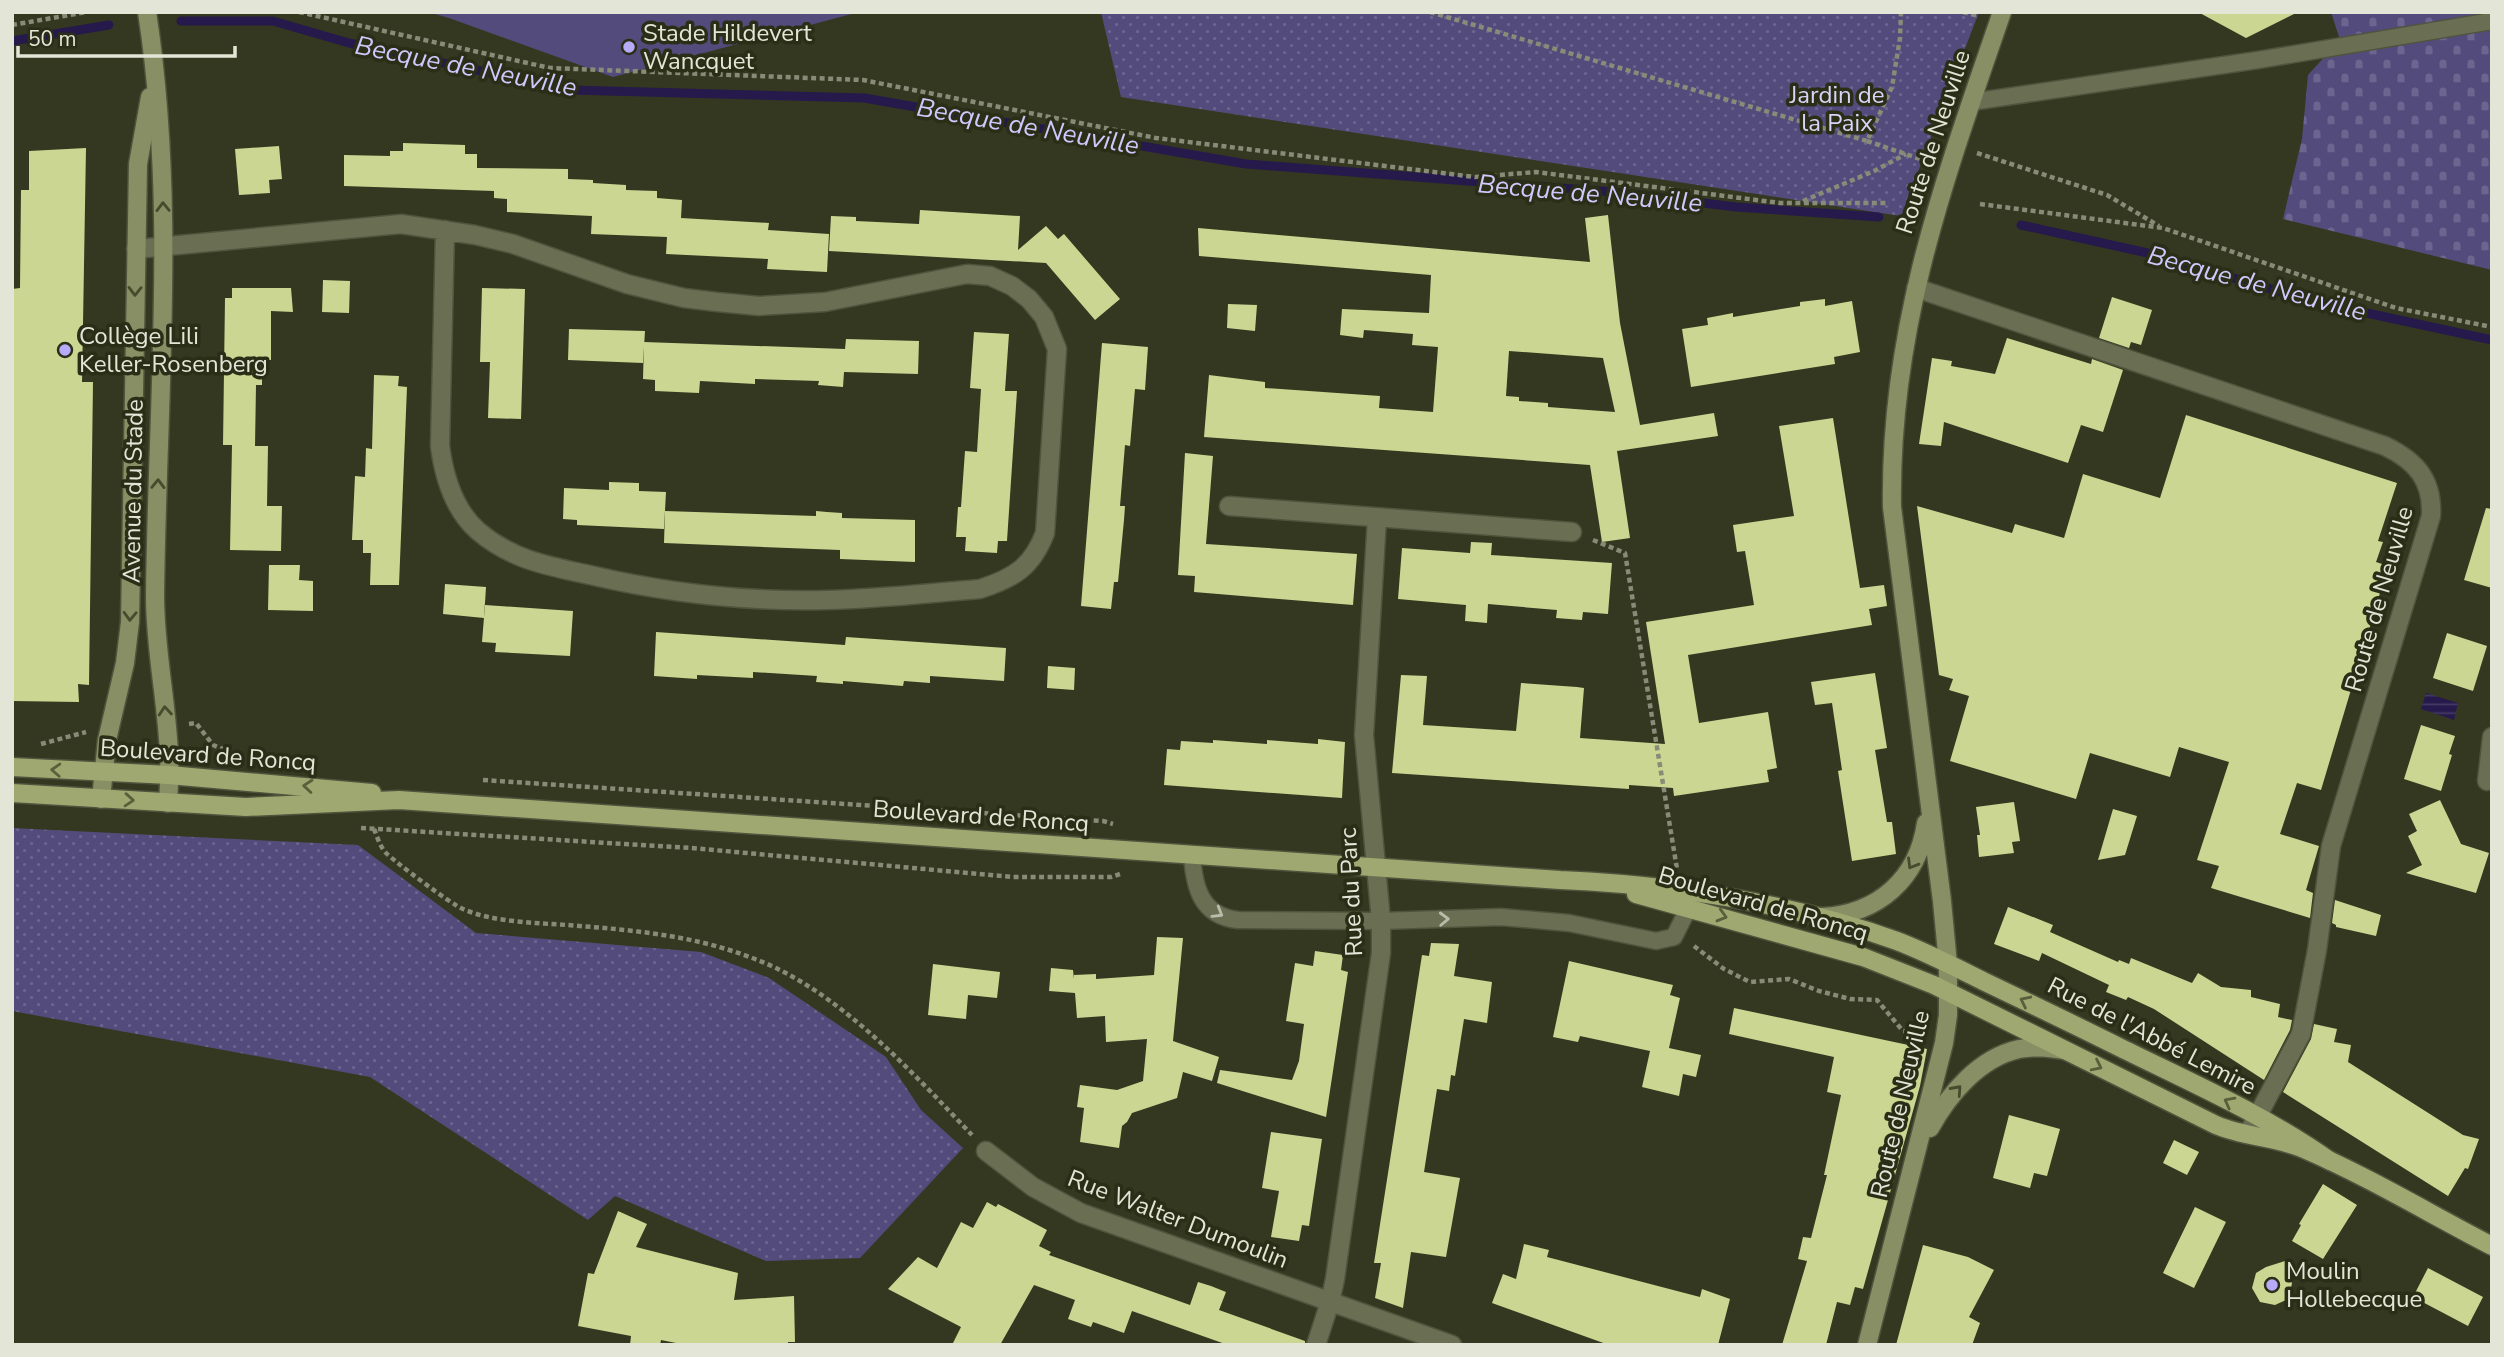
<svg xmlns="http://www.w3.org/2000/svg" width="2504" height="1357" font-family="'Nunito Sans',sans-serif">
	<style>
		.grass { fill: url(#grass-dots) }
		.cemetery { fill: url(#cemetery-stones) }
		.pitch { fill: #544b7d }
		.water { fill: url(#water-rules) }
		.lines { fill: none; stroke-linecap: round; stroke-linejoin: round }
		.stream { stroke: #26194c; stroke-width: 9 }
		.building { fill: #cbd692; fill-rule: evenodd }
		.lane-casing { stroke: #50543d; stroke-width: 19 }
		.street-casing { stroke: #50543d; stroke-width: 21 }
		.secondary-casing { stroke: #50543d; stroke-width: 21 }
		.primary-casing { stroke: #50543d; stroke-width: 21 }
		.path { stroke: #878b77; stroke-width: 4.5; stroke-dasharray: 5 3.5; stroke-linecap: butt }
		.lane { stroke: #6a6f54; stroke-width: 16 }
		.street { stroke: #6a6f54; stroke-width: 18 }
		.secondary { stroke: #888f64; stroke-width: 18 }
		.primary { stroke: #9fa870; stroke-width: 18 }
		.oneway { stroke: #464b2d }
		.oneway2 { stroke: #595f3a }
		.oneway3 { stroke: #b9bca9 }
		.poi-dot { fill: #b7abf8; stroke: #2a2e16; stroke-width: 2.5 }
		.labels { text-anchor: middle; stroke-width: 7; stroke-linejoin: round; paint-order: stroke }
		.poi-label { font-size: 24px; fill: #e3e5d7; stroke: #2a2e16; text-anchor: start }
		.park-label { font-size: 24px; fill: #d8d4f7; stroke: #2a2e16 }
		.street-label { font-size: 24px; fill: #e3e5d7; stroke: #2a2e16 }
		.water-label { font-size: 26px; font-style: italic; fill: #cfc8fc; stroke: #2a2e16 }
	</style>
	<defs>
		<pattern id="grass-dots" width="8" height="8" patternUnits="userSpaceOnUse" patternTransform="scale(1.75)"><rect width="8" height="8" fill="#544b7d"/><path d="M2 2h.1M6 6h.1" fill="none" stroke="#6c658f" stroke-width="1.8" stroke-linecap="round"/></pattern>
		<pattern id="cemetery-stones" width="16" height="16" patternUnits="userSpaceOnUse" patternTransform="scale(1.75)"><rect width="16" height="16" fill="#544b7d"/><path d="M2 7V4a2 2 0 0 1 4 0v3zM10 15v-3a2 2 0 0 1 4 0v3z" fill="#6c658f"/></pattern>
		<pattern id="water-rules" width="6" height="5" patternUnits="userSpaceOnUse" patternTransform="scale(1.75)"><rect width="6" height="5" fill="#26194c"/><path d="M0 2.5h6" fill="none" stroke="#453a65"/></pattern>
	</defs>
	<rect width="100%" height="100%" fill="#343820"/>
	<g class="grass">
		<path d="M1101,12H1979L1901,216L1121,97Z"/>
		<path d="M12,828L358,845L476,933L701,952L769,978L886,1057L921,1110L963,1148L860,1258L766,1261L615,1196L588,1220L370,1077L12,1011Z"/>
	</g>
	<path class="cemetery" d="M2331,12H2492V270L2283,219L2302,139L2308,75L2340,40Z"/>
	<path class="pitch" d="M428,12H859L613,77L449,18Z"/>
	<path class="water" d="M2426,693L2458,703L2454,720L2421,709Z"/>
	<g class="lines">
		<g class="stream">
			<path d="M181,21H273L349,43L571,90L864,98L1246,164L1613,192L1736,207L1879,217"/>
			<path d="M12,41L109,25"/>
			<path d="M2021,225L2152,254L2311,301L2492,340"/>
		</g>
	</g>
	<g class="building">
		<path d="M2198,12H2298L2246,38Z"/>
		<path d="M403,143L465,145V154H477V168L568,169V179L593,180V183L626,185V190L657,191V198L682,200L681,218L769,223L768,230L829,234L827,272L767,269L768,259L666,254L667,237L591,234L592,216L507,212V199L494,198V191L344,186V155L390,156V151H403Z"/>
		<path d="M279,146L282,179L269,180L270,193L239,195L235,149Z"/>
		<path d="M86,148L82,382H93L89,685L78,684L79,702L12,701V289L20,288L21,190H29V151Z"/>
		<path d="M920,210L1020,216L1018,250L1046,226L1058,239L1064,234L1120,299L1095,320L1046,263L829,251L831,216L856,217V221L919,224Z"/>
		<path d="M1608,215L1620,323L1640,425L1714,413L1718,436L1617,451L1630,538L1602,542L1590,465L1204,437L1209,375L1265,382V388L1380,396L1379,408L1433,412L1438,347L1412,345L1413,334L1364,330L1363,338L1340,335L1342,309L1429,313L1431,275L1199,256L1198,228L1590,262L1585,218ZM1509,351L1603,358L1615,412L1548,407V403L1519,401V397L1506,396Z"/>
		<path d="M323,280L350,281L349,313L322,312Z"/>
		<path d="M232,288H291L293,312L271,311V360H262V385H256L255,446H268L267,506H282L281,551L230,550L232,445H223L225,298H232Z"/>
		<path d="M482,288L525,289L521,419L488,418L490,362H480Z"/>
		<path d="M2112,297L2152,310L2141,345L2131,342L2129,348L2099,338Z"/>
		<path d="M1825,299V306L1852,301L1860,352L1834,357L1835,364L1691,387L1682,329L1708,325L1707,318L1733,313V317L1800,306V302Z"/>
		<path d="M1228,304L1257,305L1255,331L1227,328Z"/>
		<path d="M569,329L645,331L643,363L568,360Z"/>
		<path d="M974,332L1009,334L1005,391H1017L1007,541H998L997,553L965,551L966,537H956L958,507H961L965,451L977,452L981,389L970,388Z"/>
		<path d="M2007,338L2091,364L2092,359L2123,370L2103,432L2081,425L2068,463L1944,422L1941,446L1919,444L1932,358L1952,361L1951,366L1995,374Z"/>
		<path d="M846,339L919,341L918,374L844,372L843,387L818,385L819,381L755,379V384L700,381L699,393L655,391V380L643,379L644,342L845,349Z"/>
		<path d="M1102,343L1148,347L1145,390L1135,389L1130,446L1125,445L1120,506H1125L1124,520L1118,582H1114L1111,609L1081,606Z"/>
		<path d="M374,375L399,376L398,386L407,387L399,585H370L371,553H363V540H352L355,476L365,477L366,448L372,449Z"/>
		<path d="M2186,415L2397,483L2378,541L2383,542L2376,562L2388,566L2321,790L2297,783L2280,834L2319,846L2306,890L2313,893L2310,918L2211,888L2219,866L2197,860L2229,762L2179,747L2170,777L2090,753L2076,799L1950,761L1969,696L1949,690L1953,679L1939,675L1917,506L2012,533L2015,524L2064,538L2083,474L2160,498Z"/>
		<path d="M1833,418L1860,588L1884,585L1887,606L1869,609L1872,625L1688,655L1699,723L1768,712L1777,768L1767,770L1769,782L1674,796L1673,788L1629,785V789L1392,773L1401,675L1427,676L1423,725L1516,731L1521,683L1577,687L1584,688L1580,738L1665,744L1646,622L1754,605L1745,551L1737,552L1733,525L1794,516L1779,426Z"/>
		<path d="M1185,453L1213,456L1206,544L1357,554L1353,605L1194,592L1195,576L1178,575Z"/>
		<path d="M609,482L639,483V491L666,492L664,529L577,525V520L563,519L564,488L609,490Z"/>
		<path d="M2486,508L2492,509V588L2464,580Z"/>
		<path d="M665,511L816,516V511L827,512L842,513V518L915,520V562L840,559V550L664,543Z"/>
		<path d="M1471,542L1492,543L1491,555L1612,563L1608,614L1583,612L1582,620L1556,618L1557,610L1488,604L1487,623L1465,621L1466,605L1398,599L1402,548L1470,553Z"/>
		<path d="M269,565H300L299,580L313,581V611L268,610Z"/>
		<path d="M445,584L486,587L484,618L443,614Z"/>
		<path d="M485,605L573,611L570,656L495,652L496,643L482,642Z"/>
		<path d="M656,632L845,645L846,637L1006,648L1004,681L930,676V683L904,681L903,686L843,681V684L816,682L817,676L753,672V678L697,675V679L654,676Z"/>
		<path d="M2447,633L2487,646L2473,691L2433,678Z"/>
		<path d="M1048,666L1075,668L1074,690L1047,688Z"/>
		<path d="M1875,673L1887,748L1875,750L1887,822H1892L1896,854L1852,861L1838,771L1842,770L1832,703L1815,705L1811,682Z"/>
		<path d="M2421,725L2455,736L2449,754L2452,755L2441,791L2404,779Z"/>
		<path d="M1318,739L1345,742L1342,798L1164,785L1167,749L1180,750L1181,741L1213,743V740L1267,744V740L1318,744Z"/>
		<path d="M2440,800L2461,844L2489,853L2476,893L2406,873L2422,865L2408,836L2417,831L2409,814Z"/>
		<path d="M2014,802L2020,841L2012,842L2014,853L1979,857L1977,835H1980L1976,807Z"/>
		<path d="M2113,809L2137,816L2125,855L2098,860Z"/>
		<path d="M2335,900L2381,915L2376,936L2336,927V925L2332,923Z"/>
		<path d="M2008,907L2053,925L2050,932L2118,962L2119,960L2129,964L2131,958L2192,983L2198,973L2221,987L2251,990V997L2280,1004L2278,1017L2292,1020L2290,1030L2264,1080L2154,1009L2128,997L2126,1000L2106,992L2109,985L2042,953L2039,961L1994,944Z"/>
		<path d="M1157,937L1183,938L1173,1041L1219,1057L1212,1081L1183,1072L1177,1098L1132,1113L1127,1122L1122,1126L1119,1148L1080,1142L1084,1108L1077,1107L1080,1085L1117,1090L1143,1081L1147,1039L1106,1042L1105,1016L1077,1018L1075,993L1049,991L1051,968L1073,970L1074,979V975L1096,974V979L1154,975Z"/>
		<path d="M1431,943L1459,944L1454,976L1492,982L1487,1023L1464,1019L1455,1076L1451,1075L1449,1091L1437,1089L1424,1172L1460,1178L1446,1257L1411,1252L1403,1308L1375,1298L1381,1263H1374L1422,955L1429,956Z"/>
		<path d="M1315,951L1343,955L1341,970L1348,972L1326,1117L1217,1083L1220,1070L1292,1080L1299,1061L1304,1024L1286,1021L1295,963L1313,966Z"/>
		<path d="M1569,961L1673,985L1670,995L1680,998L1669,1048L1701,1055L1696,1077L1683,1074L1679,1096L1642,1087L1650,1051L1580,1036L1578,1042L1553,1037Z"/>
		<path d="M933,964L1000,972L997,998L968,995L966,1019L928,1015Z"/>
		<path d="M1734,1008L1927,1049L1920,1086L1863,1289L1855,1287L1850,1305L1837,1302L1826,1345H1782L1807,1261L1798,1259L1803,1237L1811,1238L1827,1175H1824L1841,1095L1827,1092L1834,1057L1729,1034Z"/>
		<path d="M2314,1024L2337,1029L2334,1042L2351,1045L2348,1062L2463,1135L2479,1139L2468,1169L2465,1168L2448,1196L2283,1092L2311,1039Z"/>
		<path d="M2009,1115L2060,1129L2047,1176L2034,1173L2030,1188L1993,1178Z"/>
		<path d="M1271,1132L1322,1139L1309,1226L1302,1225L1299,1241L1271,1237L1279,1191L1262,1188Z"/>
		<path d="M2174,1140L2199,1152L2187,1175L2163,1163Z"/>
		<path d="M2323,1184L2357,1205L2323,1259L2292,1241L2301,1225L2299,1224Z"/>
		<path d="M987,1202L996,1207L998,1204L1047,1230L1039,1246L1051,1252L1049,1255L1190,1305L1198,1282L1211,1286L1226,1292L1219,1310L1305,1341V1345H1228L1132,1311L1124,1333L1093,1322L1091,1327L1068,1319L1075,1300L1034,1285L1000,1345H952L961,1327L888,1289L918,1257L937,1268L961,1222L973,1228Z"/>
		<path d="M2195,1207L2226,1222L2194,1288L2163,1273Z"/>
		<path d="M618,1211L647,1224L636,1247L738,1273L734,1300L794,1296L795,1342H788V1345H686L661,1340L660,1345H630L631,1336L578,1326L588,1273L594,1274Z"/>
		<path d="M1524,1244L1549,1250L1547,1257L1700,1297L1702,1289L1730,1299L1718,1345H1609L1492,1303L1503,1274L1516,1279Z"/>
		<path d="M1923,1245L1968,1257L1994,1270L1969,1317L1980,1323L1972,1345H1896Z"/>
		<path d="M2285,1261L2292,1283L2290,1294L2286,1300L2275,1305L2260,1302L2252,1288L2256,1273L2266,1267Z"/>
		<path d="M2428,1268L2483,1297L2468,1326L2413,1297Z"/>
	</g>
	<g class="lines">
		<g class="lane-casing">
			<g id="lane">
				<path d="M1971,102L2258,60L2492,21"/>
				<path d="M1192,855C1194,887 1201,916 1238,920L1381,921L1501,917L1569,923L1656,941L1674,937L1689,907"/>
			</g>
		</g>
		<g class="street-casing">
			<g id="street">
				<path d="M136,249L401,224L475,235L513,244L627,284L684,298L717,302L759,306L825,302L967,274L990,276L1012,286L1029,299L1044,317L1057,349L1045,533C1032,567 1014,578 980,589C929,593 878,599 827,600C747,602 667,593 590,575C548,566 512,560 478,531C454,510 444,476 440,446L445,230"/>
				<path d="M1916,288L2385,446C2416,461 2433,480 2431,516L2331,846L2317,950L2301,1034L2248,1134"/>
				<path d="M1229,506L1572,532"/>
				<path d="M2487,781L2492,737"/>
				<path d="M986,1151L1033,1187L1081,1213L1452,1345"/>
				<path d="M1316,1345L1330,1302L1335,1279L1381,953V921L1364,735L1377,518"/>
			</g>
		</g>
		<g class="secondary-casing">
			<g id="secondary">
				<path d="M147,12C177,205 157,402 155,596C155,650 167,702 169,755C170,771 169,787 168,803"/>
				<path d="M101,799L107,740L125,663L130,622L138,164L150,97"/>
				<path d="M1822,917C1878,914 1918,879 1926,823"/>
				<path d="M1930,1128C1949,1094 1979,1058 2019,1049C2034,1046 2049,1048 2064,1050"/>
				<path d="M1867,1345L1944,1043L1948,1015V964L1942,901L1892,507C1889,328 1945,178 2002,12"/>
			</g>
		</g>
		<g class="primary-casing">
			<g id="primary">
				<path d="M12,767L169,775L372,793"/>
				<path d="M12,793L246,807L399,800L1560,880C1674,885 1789,902 1897,941C1926,952 1955,967 1983,981C2029,1003 2075,1025 2121,1048C2192,1083 2265,1115 2330,1161"/>
				<path d="M1636,894L1863,957L1934,985L2216,1125C2244,1137 2276,1137 2304,1149C2369,1177 2430,1214 2492,1246"/>
			</g>
		</g>
		<g class="path">
			<path d="M299,12L550,68L863,80L1156,138L1475,177L1536,172L1780,203H1889"/>
			<path d="M1430,12L1867,141L1892,87L1900,38L1901,12"/>
			<path d="M1963,12L1979,16"/>
			<path d="M12,25L87,12"/>
			<path d="M1867,141L1929,162"/>
			<path d="M1977,153L2107,195L2159,226"/>
			<path d="M1803,201L1874,171L1906,154"/>
			<path d="M1980,204L2163,228L2396,308L2492,327"/>
			<path d="M1593,540L1625,553L1677,869"/>
			<path d="M189,724L196,723L213,745L240,756"/>
			<path d="M41,744L86,732"/>
			<path d="M483,780L1103,821L1113,824"/>
			<path d="M361,828L691,848L1013,877H1111L1120,874"/>
			<path d="M374,829C377,836 380,847 386,853C394,861 452,905 463,909C492,922 536,923 567,925C632,930 694,935 755,959C839,991 911,1071 972,1135"/>
			<path d="M1694,946L1724,969L1750,982L1789,979L1819,991L1850,999L1877,1000L1903,1031L1922,1034"/>
		</g>
		<use href="#lane" class="lane"/>
		<use href="#street" class="street"/>
		<use href="#secondary" class="secondary"/>
		<use href="#primary" class="primary"/>
	</g>
	<defs><path id="oneway-chevron" d="M-2-3.5L2.5 0L-2 3.5" fill="none" stroke-width="1.6" stroke-linecap="round" stroke-linejoin="round" transform="scale(1.75)"/></defs>
	<g class="oneway">
		<use href="#oneway-chevron" transform="translate(163 207) rotate(-91)"/>
		<use href="#oneway-chevron" transform="translate(135 291) rotate(91)"/>
		<use href="#oneway-chevron" transform="translate(158 484) rotate(-89)"/>
		<use href="#oneway-chevron" transform="translate(130 616) rotate(92)"/>
		<use href="#oneway-chevron" transform="translate(165 711) rotate(-95)"/>
		<use href="#oneway-chevron" transform="translate(1912 864) rotate(121)"/>
		<use href="#oneway-chevron" transform="translate(1957 1090) rotate(-48)"/>
	</g>
	<g class="oneway2">
		<use href="#oneway-chevron" transform="translate(56 770) rotate(-177)"/>
		<use href="#oneway-chevron" transform="translate(308 786) rotate(-175)"/>
		<use href="#oneway-chevron" transform="translate(129 800) rotate(4)"/>
		<use href="#oneway-chevron" transform="translate(1722 916) rotate(16)"/>
		<use href="#oneway-chevron" transform="translate(2025 1001) rotate(-154)"/>
		<use href="#oneway-chevron" transform="translate(2097 1066) rotate(26)"/>
		<use href="#oneway-chevron" transform="translate(2229 1102) rotate(-152)"/>
	</g>
	<g class="oneway3">
		<use href="#oneway-chevron" transform="translate(1218 913) rotate(31)"/>
		<use href="#oneway-chevron" transform="translate(1444 919) rotate(-2)"/>
	</g>
	<g class="poi-dot">
		<circle cx="629" cy="47" r="7"/>
		<circle cx="65" cy="350" r="7"/>
		<circle cx="2272" cy="1285" r="7"/>
	</g>
	<g class="labels">
		<g class="poi-label">
			<text x="643" y="41">Stade Hildevert<tspan x="643" dy="28">Wancquet</tspan></text>
			<text x="79" y="344">Collège Lili<tspan x="79" dy="28">Keller-Rosenberg</tspan></text>
			<text x="2286" y="1279">Moulin<tspan x="2286" dy="28">Hollebecque</tspan></text>
		</g>
		<g class="park-label">
			<text x="1837" y="103">Jardin de<tspan x="1837" dy="28">la Paix</tspan></text>
		</g>
		<g class="street-label">
			<text transform="translate(1933 142) rotate(-72)" y="8">Route de Neuville</text>
			<text transform="translate(133 491) rotate(-89)" y="8">Avenue du Stade</text>
			<text transform="translate(2379 599) rotate(-74)" y="8">Route de Neuville</text>
			<text transform="translate(208 755) rotate(4)" y="8">Boulevard de Roncq</text>
			<text transform="translate(981 816) rotate(4)" y="8">Boulevard de Roncq</text>
			<text transform="translate(1351 892) rotate(-93)" y="8">Rue du Parc</text>
			<text transform="translate(1763 904) rotate(16)" y="8">Boulevard de Roncq</text>
			<text transform="translate(2152 1036) rotate(27)" y="8">Rue de l'Abbé Lemire</text>
			<text transform="translate(1900 1104) rotate(-77)" y="8">Route de Neuville</text>
			<text transform="translate(1178 1219) rotate(21)" y="8">Rue Walter Dumoulin</text>
		</g>
		<g class="water-label">
			<text transform="translate(466 66) rotate(11)" y="9">Becque de Neuville</text>
			<text transform="translate(1028 126) rotate(10)" y="9">Becque de Neuville</text>
			<text transform="translate(1590 193) rotate(5)" y="9">Becque de Neuville</text>
			<text transform="translate(2257 283) rotate(15)" y="9">Becque de Neuville</text>
		</g>
	</g>
	<rect width="2504" height="1357" fill="none" stroke="#e3e5d7" stroke-width="28"/>
	<path d="M18 46v10h217v-10" fill="none" stroke="#e3e5d7" stroke-width="3.5"/>
	<text x="28" y="46" font-size="21" fill="#e3e5d7" stroke="#2a2e16" stroke-width="5" paint-order="stroke">50 m</text>
</svg>
